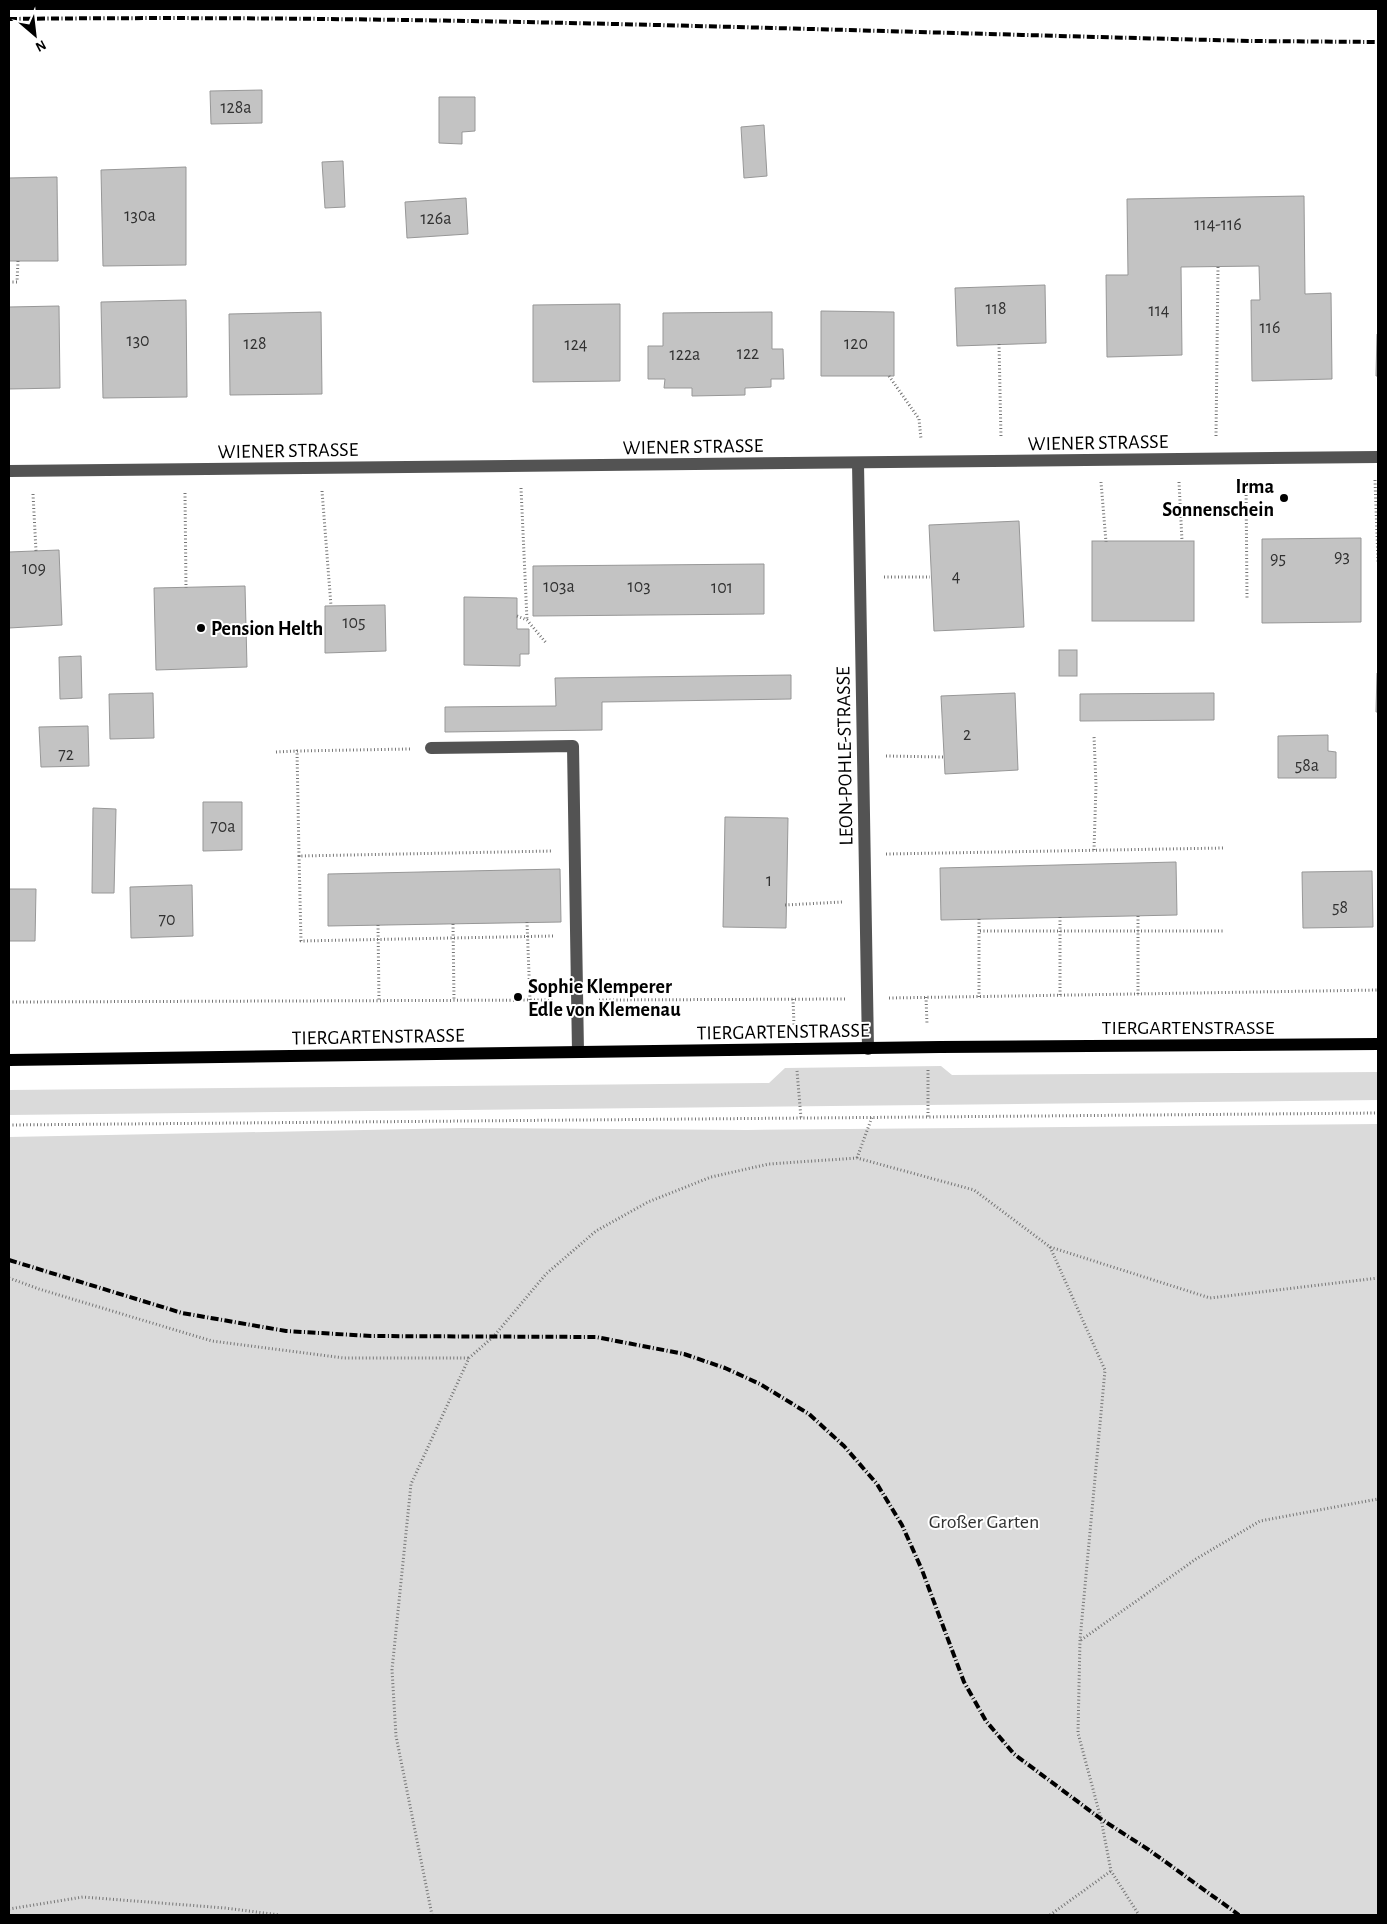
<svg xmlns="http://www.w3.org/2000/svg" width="1387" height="1924" font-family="'Alegreya Sans',sans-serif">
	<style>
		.green { fill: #dadada }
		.building { fill: #c3c3c3; stroke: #979797 }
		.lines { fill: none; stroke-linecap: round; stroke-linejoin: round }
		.path { stroke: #757575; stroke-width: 3; stroke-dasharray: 1 2.5; stroke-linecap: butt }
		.minor { stroke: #535353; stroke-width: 12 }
		.major { stroke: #000; stroke-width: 12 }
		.rail { stroke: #000; stroke-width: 4; stroke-dasharray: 8 2.5 1 2.5; stroke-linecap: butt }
		.poi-dot { fill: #000; stroke: #fff; stroke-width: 2 }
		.labels { text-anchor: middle; stroke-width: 4; stroke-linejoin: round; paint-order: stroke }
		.number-label { font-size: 18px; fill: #313131 }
		.street-label { font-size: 20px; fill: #000; stroke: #fff }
		.poi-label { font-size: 20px; font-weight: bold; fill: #000; stroke: #fff; text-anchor: start }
		.park-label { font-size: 20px; fill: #313131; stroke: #fff }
	</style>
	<rect width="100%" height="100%" fill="#fff"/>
	<g class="green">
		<path d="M941,1066L952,1075L1378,1072V1100L9,1115V1090L769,1083L785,1068Z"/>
		<path d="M1378,1124V1915H9V1137L463,1128L747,1130Z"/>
	</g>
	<g class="building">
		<path d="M262,90V123L211,124L210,91Z"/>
		<path d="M439,97H475V131L462,132V144L439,143Z"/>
		<path d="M764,125L767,176L744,178L741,127Z"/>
		<path d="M343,161L345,207L325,208L322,162Z"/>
		<path d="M186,167V265L103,266L101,170Z"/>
		<path d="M57,177L58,261H9V178Z"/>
		<path d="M1304,196L1305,294L1331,293L1332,379L1252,381L1251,300H1260L1259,266L1181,267L1182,355L1107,357L1106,275H1128L1127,199Z"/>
		<path d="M466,198L468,234L407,238L405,202Z"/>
		<path d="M1045,285L1046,343L957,346L955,288Z"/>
		<path d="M186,300L187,397L103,398L101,302Z"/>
		<path d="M620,304V381L533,382V305Z"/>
		<path d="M59,306L60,388L9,389V307Z"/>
		<path d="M821,311L894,312V376H821Z"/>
		<path d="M321,312L322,394L230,395L229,314Z"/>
		<path d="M772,312V349H783L784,379H771V387L745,388V395L692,396V388H664L665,379H648V346H663V313Z"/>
		<path d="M1377,334H1378V376H1376Z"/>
		<path d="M1019,521L1024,627L934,631L929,525Z"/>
		<path d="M1361,538V622L1262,623V539Z"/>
		<rect x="1092" y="541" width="102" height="80"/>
		<path d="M59,550L62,625L9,628V552Z"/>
		<path d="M764,564V614L533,616V566Z"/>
		<path d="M245,586L247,667L156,670L154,588Z"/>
		<path d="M464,597L517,598V629H529V654H520V666L464,665Z"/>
		<path d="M385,605L386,651L325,653V606Z"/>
		<rect x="1059" y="650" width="18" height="26"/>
		<path d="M81,656L82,698L60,699L59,657Z"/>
		<path d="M1377,673H1378V712H1376Z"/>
		<path d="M791,675V699L602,702V730L445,732V707L556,706L555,678Z"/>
		<path d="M153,693L154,738L110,739L109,694Z"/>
		<path d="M1015,693L1018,770L945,774L941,696Z"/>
		<path d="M1214,693V720L1080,721V694Z"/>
		<path d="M88,726L89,766L41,767L39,727Z"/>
		<path d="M1328,735V751L1336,752V778H1278V736Z"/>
		<path d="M203,802H242V850L203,851Z"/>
		<path d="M93,808L116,809L114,893H92Z"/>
		<path d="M725,817L788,818L786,928L723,927Z"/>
		<path d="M1176,862L1177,915L941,920L940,868Z"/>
		<path d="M560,869L561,922L328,926V874Z"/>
		<path d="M1372,871L1373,927L1303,928L1302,872Z"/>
		<path d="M192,885L193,936L131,938L130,887Z"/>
		<path d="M9,889H36L35,941H9Z"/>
	</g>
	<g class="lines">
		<g class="path">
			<path d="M9,282H17L18,261"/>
			<path d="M999,344L1001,438"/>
			<path d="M889,376L919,419L921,439"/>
			<path d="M1216,436L1218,267"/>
			<path d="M1375,480L1378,562"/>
			<path d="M1246,481L1247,598"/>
			<path d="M1101,482L1106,542"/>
			<path d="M1179,482L1182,541"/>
			<path d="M521,488L527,620"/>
			<path d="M322,491L331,606"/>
			<path d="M185,493L186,588"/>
			<path d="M33,494L36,551"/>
			<path d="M884,577H930"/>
			<path d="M517,616L527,620L547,644"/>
			<path d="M276,752L297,751"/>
			<path d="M886,756L943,757"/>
			<path d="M1094,850L1096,785L1094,736"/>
			<path d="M886,854L1223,848"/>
			<path d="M299,856L297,751L410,749"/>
			<path d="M785,905L842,902"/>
			<path d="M979,919V997"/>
			<path d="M527,922L530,1000"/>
			<path d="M453,924L454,1000"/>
			<path d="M378,925L379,1001"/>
			<path d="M980,931H1224"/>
			<path d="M553,936L301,941L299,856L553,851"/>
			<path d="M1138,994V915"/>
			<path d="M1060,995V917"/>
			<path d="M926,997L927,1024"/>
			<path d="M889,998L1378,990"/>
			<path d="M793,999L794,1025"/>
			<path d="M599,1000L845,999"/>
			<path d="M9,1002L555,1000"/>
			<path d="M928,1070V1117"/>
			<path d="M797,1071L801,1118"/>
			<path d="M9,1125L1378,1113"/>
			<path d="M857,1158L872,1117"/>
			<path d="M1050,1247L1105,1370L1080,1640L1078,1733L1101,1819L1111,1871L1139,1915"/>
			<path d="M9,1278L39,1289L212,1341L344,1358H469"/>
			<path d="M1081,1640L1196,1559L1260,1521L1378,1499"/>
			<path d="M9,1909L83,1897L225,1908L280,1915"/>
			<path d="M432,1915L396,1736L392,1670L411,1484L469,1358L494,1336L546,1274L596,1231L648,1202L711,1177L769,1164L857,1158L974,1190L1050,1247L1210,1298L1378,1278"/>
			<path d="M1050,1915L1111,1871"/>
		</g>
		<g class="minor">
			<path d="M858,463L868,1049"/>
			<path d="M9,471L1378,457"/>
			<path d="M431,748L573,746L578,1052"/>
		</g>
		<path class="major" d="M9,1060L940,1047L1378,1044"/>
		<g class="rail">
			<path d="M9,19C423,14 838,31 1253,41L1378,42"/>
			<path d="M9,1260L182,1313L286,1331L371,1336L596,1337L684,1354L725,1368L760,1384L809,1414L844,1446L877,1484L902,1525L922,1570L964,1682L986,1721L1014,1754L1101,1819L1149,1850L1239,1915"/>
		</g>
	</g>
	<g class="poi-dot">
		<circle cx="1284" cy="498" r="5"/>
		<circle cx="201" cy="628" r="5"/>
		<circle cx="518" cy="997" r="5"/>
	</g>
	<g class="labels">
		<g class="number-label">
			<text x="236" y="113">128a</text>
			<text x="140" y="221">130a</text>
			<text x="436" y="224">126a</text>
			<text x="1218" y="230">114-116</text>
			<text x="996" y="314">118</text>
			<text x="1159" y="316">114</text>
			<text x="1270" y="333">116</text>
			<text x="138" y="346">130</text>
			<text x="255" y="349">128</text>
			<text x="856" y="349">120</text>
			<text x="576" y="350">124</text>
			<text x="748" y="359">122</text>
			<text x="685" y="360">122a</text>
			<text x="1342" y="562">93</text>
			<text x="1278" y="564">95</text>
			<text x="34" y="574">109</text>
			<text x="956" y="582">4</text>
			<text x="559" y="592">103a</text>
			<text x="639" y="592">103</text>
			<text x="722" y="593">101</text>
			<text x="354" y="628">105</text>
			<text x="967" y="740">2</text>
			<text x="66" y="760">72</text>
			<text x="1307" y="771">58a</text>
			<text x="223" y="832">70a</text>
			<text x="769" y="886">1</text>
			<text x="1340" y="913">58</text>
			<text x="167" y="925">70</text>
		</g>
		<g class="street-label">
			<text transform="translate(1098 442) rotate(-1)" y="7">WIENER STRASSE</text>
			<text transform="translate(693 446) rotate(-1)" y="7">WIENER STRASSE</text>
			<text transform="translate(288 450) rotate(-1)" y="7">WIENER STRASSE</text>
			<text transform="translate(844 756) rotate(-91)" y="7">LEON-POHLE-STRASSE</text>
			<text x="1188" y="1034">TIERGARTENSTRASSE</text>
			<text transform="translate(783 1031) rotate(-1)" y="7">TIERGARTENSTRASSE</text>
			<text transform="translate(378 1036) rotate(-1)" y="7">TIERGARTENSTRASSE</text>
		</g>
		<g class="poi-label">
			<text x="1274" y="493" text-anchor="end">Irma<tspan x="1274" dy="23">Sonnenschein</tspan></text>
			<text x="211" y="635">Pension Helth</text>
			<text x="528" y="993">Sophie Klemperer<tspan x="528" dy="23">Edle von Klemenau</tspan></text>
		</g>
		<g class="park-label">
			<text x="984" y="1528">Großer Garten</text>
		</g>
	</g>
	<rect width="1387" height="1924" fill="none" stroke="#000000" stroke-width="20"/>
	<g transform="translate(35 35) rotate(152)" stroke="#ffffff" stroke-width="4" paint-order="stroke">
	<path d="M0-4L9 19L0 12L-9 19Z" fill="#000000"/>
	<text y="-8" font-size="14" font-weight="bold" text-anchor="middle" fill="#000000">N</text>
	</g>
</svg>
